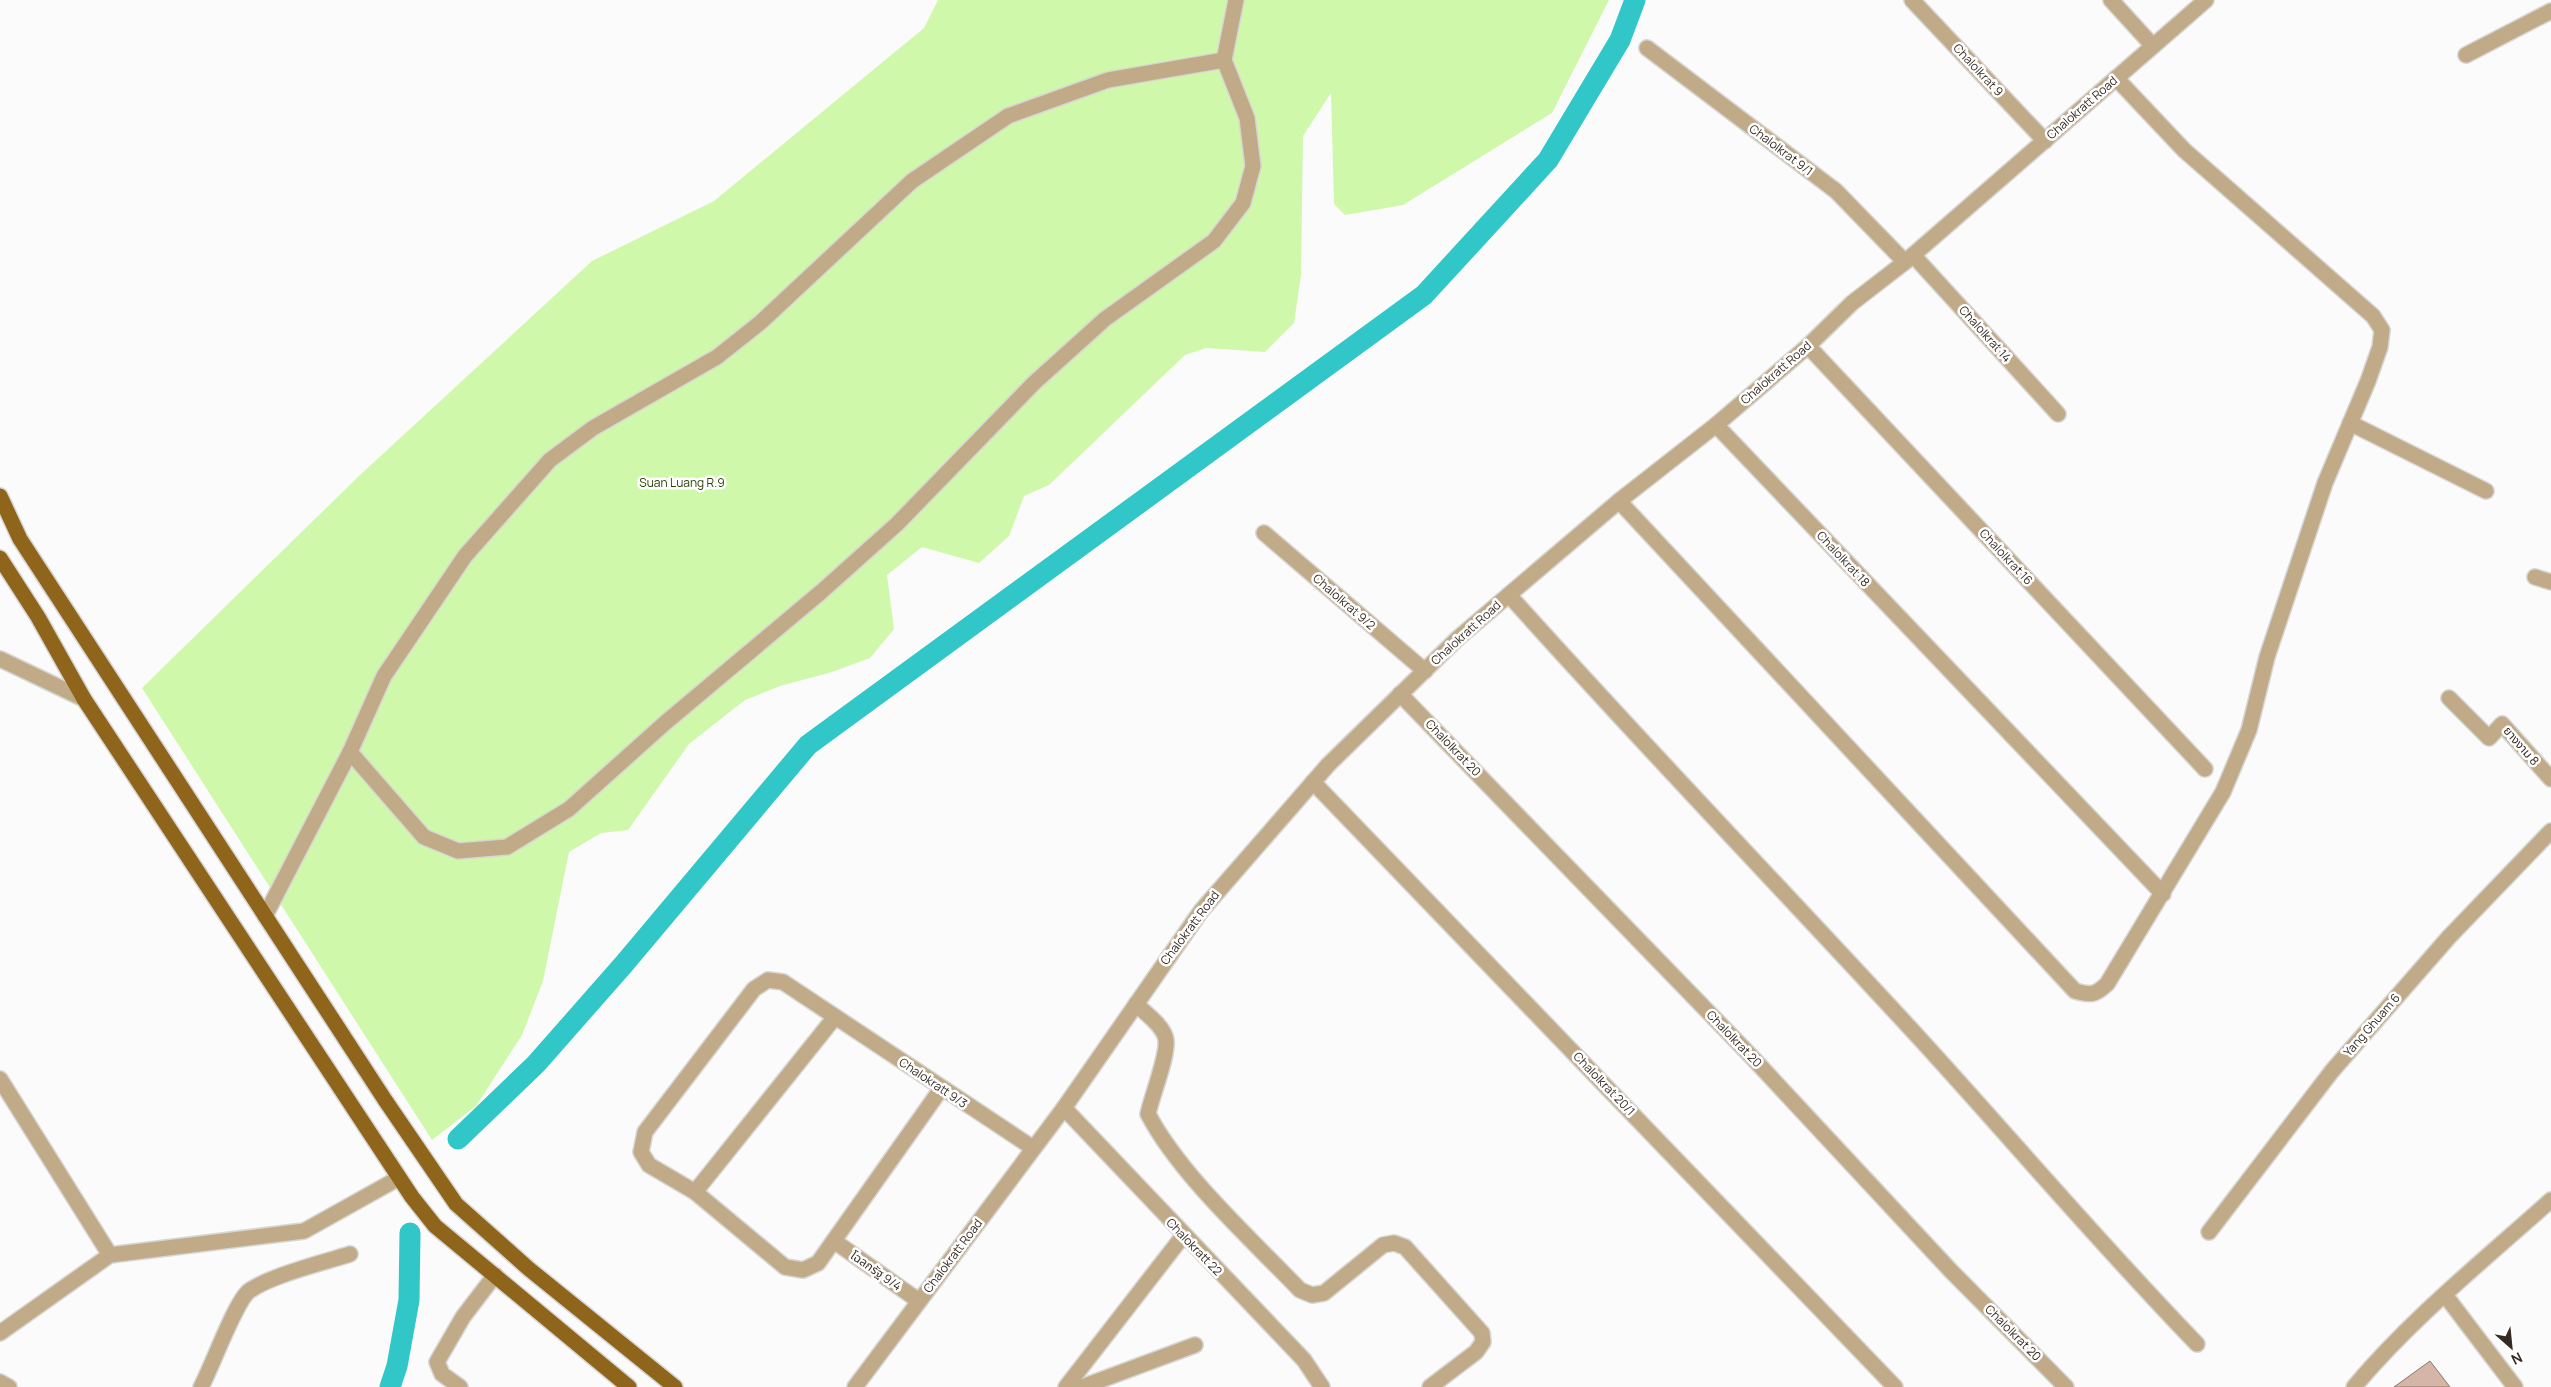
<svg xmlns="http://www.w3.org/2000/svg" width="2551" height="1387" font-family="Manrope,'Noto Sans Thai',sans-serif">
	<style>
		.green { fill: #d0f8aa }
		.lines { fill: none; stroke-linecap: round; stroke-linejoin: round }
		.canal { stroke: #31c6c8; stroke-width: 21 }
		.building { fill: #d4b5a7; stroke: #917467 }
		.minor-casing { stroke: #d7d6d4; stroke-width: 18 }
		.major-casing { stroke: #d7d6d4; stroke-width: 18 }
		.minor { stroke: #c1aa88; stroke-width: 15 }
		.major { stroke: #8f651c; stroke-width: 15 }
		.labels { text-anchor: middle; stroke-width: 5; stroke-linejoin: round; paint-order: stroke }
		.street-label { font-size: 12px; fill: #352b22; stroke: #fff }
		.park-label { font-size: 12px; fill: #2a4305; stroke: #fff }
	</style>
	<rect width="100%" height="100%" fill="#fbfbfb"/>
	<path class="green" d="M938,0H1609L1552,113L1403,205L1345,215L1334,204L1331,93L1303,136L1301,275L1294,323L1265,352L1206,348L1185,355L1049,485L1024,496L1009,536L979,563L922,547L887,575L894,629L870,658L832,672L780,686L745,700L689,744L628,830L601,833L569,852L543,981L522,1035L476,1106L432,1140L142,688L360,475L592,261L714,201L924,28Z"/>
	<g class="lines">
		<g class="canal">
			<path d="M458,1139L536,1064L624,964L808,745L1424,295L1548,160L1620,40L1635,0"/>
			<path d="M390,1387L397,1366L409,1300L410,1233"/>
		</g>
	</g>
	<path class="building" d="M2430,1361L2450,1387H2394Z"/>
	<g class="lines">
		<g class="minor-casing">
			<g id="minor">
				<path d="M1912,0L2045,141"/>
				<path d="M2111,0L2153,46"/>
				<path d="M1647,48L1836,191L1905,262"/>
				<path d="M2466,55L2551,11"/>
				<path d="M1913,255L2058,414"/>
				<path d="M1808,346L2205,769"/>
				<path d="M2350,423L2486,491"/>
				<path d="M1716,425L2163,894"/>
				<path d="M1619,501L2075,991C2091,995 2094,996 2107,984L2223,792L2249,730L2267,657L2325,483L2368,381L2380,347L2382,330L2373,316L2184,150L2116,78"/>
				<path d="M1264,533L1425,671"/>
				<path d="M2535,577L2551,582"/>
				<path d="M1509,595C1644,746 1785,892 1922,1041C2014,1142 2102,1246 2197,1344"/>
				<path d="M0,659L84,699"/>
				<path d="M1400,694L1749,1054L1951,1271L2066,1387"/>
				<path d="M2449,698L2489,738L2502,724L2551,779"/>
				<path d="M350,752L424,837L458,851L507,847L569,809L665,723L821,592L897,524L1034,383L1105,319L1214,241L1243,203L1253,166L1247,118L1224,60L1236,0"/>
				<path d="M1313,782L1895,1387"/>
				<path d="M265,916L350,752L384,676L465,556L550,460L593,428L717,357L761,322L912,181L1008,116L1108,80L1224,60"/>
				<path d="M1136,1004C1145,1013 1164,1026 1166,1040C1168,1056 1152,1095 1148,1114C1180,1175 1251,1239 1300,1290L1312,1295L1324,1293L1383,1245L1394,1243L1405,1247L1482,1333L1483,1342L1476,1352L1430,1387"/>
				<path d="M0,1079L110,1255"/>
				<path d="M941,1089L818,1263L803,1270L785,1267L695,1192L649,1165L641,1152L645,1132L754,989L768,980L783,982L1033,1148"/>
				<path d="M1064,1108L1304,1360L1322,1387"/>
				<path d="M695,1192L835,1017"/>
				<path d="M2209,1232L2332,1071L2449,937L2551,831"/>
				<path d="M834,1241L919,1301"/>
				<path d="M2445,1295L2515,1387"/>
				<path d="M0,1333L110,1255L304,1231L399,1178"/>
				<path d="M0,1382L9,1387"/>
				<path d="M201,1387C212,1367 235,1302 249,1291C272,1275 322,1263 350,1254"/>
				<path d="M460,1387L442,1374L437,1362L463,1317L495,1275"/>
				<path d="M855,1387L1064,1108L1201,911L1328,765L1457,639L1619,501L1716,425L1808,346L1852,303L1905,262L2206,0"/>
				<path d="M1066,1387L1183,1236"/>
				<path d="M1082,1387L1195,1345"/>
				<path d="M2354,1387C2412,1318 2484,1260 2551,1200"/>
			</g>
		</g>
		<g class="major-casing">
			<g id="major">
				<path d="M0,496L20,539L385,1100L456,1204L529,1269L675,1387"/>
				<path d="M0,558L38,617L84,699L412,1197L435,1226L629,1387"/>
			</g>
		</g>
		<use href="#minor" class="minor"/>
		<use href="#major" class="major"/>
	</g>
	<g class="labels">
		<g class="street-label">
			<text transform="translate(1978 70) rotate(47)" y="4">Chalolkrat 9</text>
			<text transform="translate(2082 108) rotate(-41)" y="4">Chalokratt Road</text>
			<text transform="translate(1781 150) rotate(37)" y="4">Chalolkrat 9/1</text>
			<text transform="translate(1985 334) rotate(48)" y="4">Chalolkrat 14</text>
			<text transform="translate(1776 373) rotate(-41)" y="4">Chalokratt Road</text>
			<text transform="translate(2006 557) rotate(47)" y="4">Chalolkrat 16</text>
			<text transform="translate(1843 559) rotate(47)" y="4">Chalolkrat 18</text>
			<text transform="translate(1344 602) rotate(41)" y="4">Chalolkrat 9/2</text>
			<text transform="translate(1466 633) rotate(-42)" y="4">Chalokratt Road</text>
			<text transform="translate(2521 746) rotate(49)" y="4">ยางงาม 8</text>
			<text transform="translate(1453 748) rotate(46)" y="4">Chalolkrat 20</text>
			<text transform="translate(1190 928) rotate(-53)" y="4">Chalokratt Road</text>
			<text transform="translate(2372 1025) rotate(-49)" y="4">Yang Ghuam 6</text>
			<text transform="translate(1734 1039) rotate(46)" y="4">Chalolkrat 20</text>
			<text transform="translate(933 1083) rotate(34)" y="4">Chalokratt 9/3</text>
			<text transform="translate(1604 1084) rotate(46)" y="4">Chalolkrat 20/1</text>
			<text transform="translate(1194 1247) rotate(46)" y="4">Chalokratt 22</text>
			<text transform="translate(953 1256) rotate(-53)" y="4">Chalokratt Road</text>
			<text transform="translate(876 1271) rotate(35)" y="4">โฉลกรัฐ 9/4</text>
			<text transform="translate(2013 1333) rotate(45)" y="4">Chalolkrat 20</text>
		</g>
		<g class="park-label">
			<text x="682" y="487">Suan Luang R.9</text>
		</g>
	</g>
	<g transform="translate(2511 1347) rotate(153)" stroke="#ffffff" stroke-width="4" paint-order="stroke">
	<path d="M0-4L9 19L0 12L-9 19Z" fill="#352b22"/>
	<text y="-8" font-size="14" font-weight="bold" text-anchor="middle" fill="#352b22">N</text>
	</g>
</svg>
